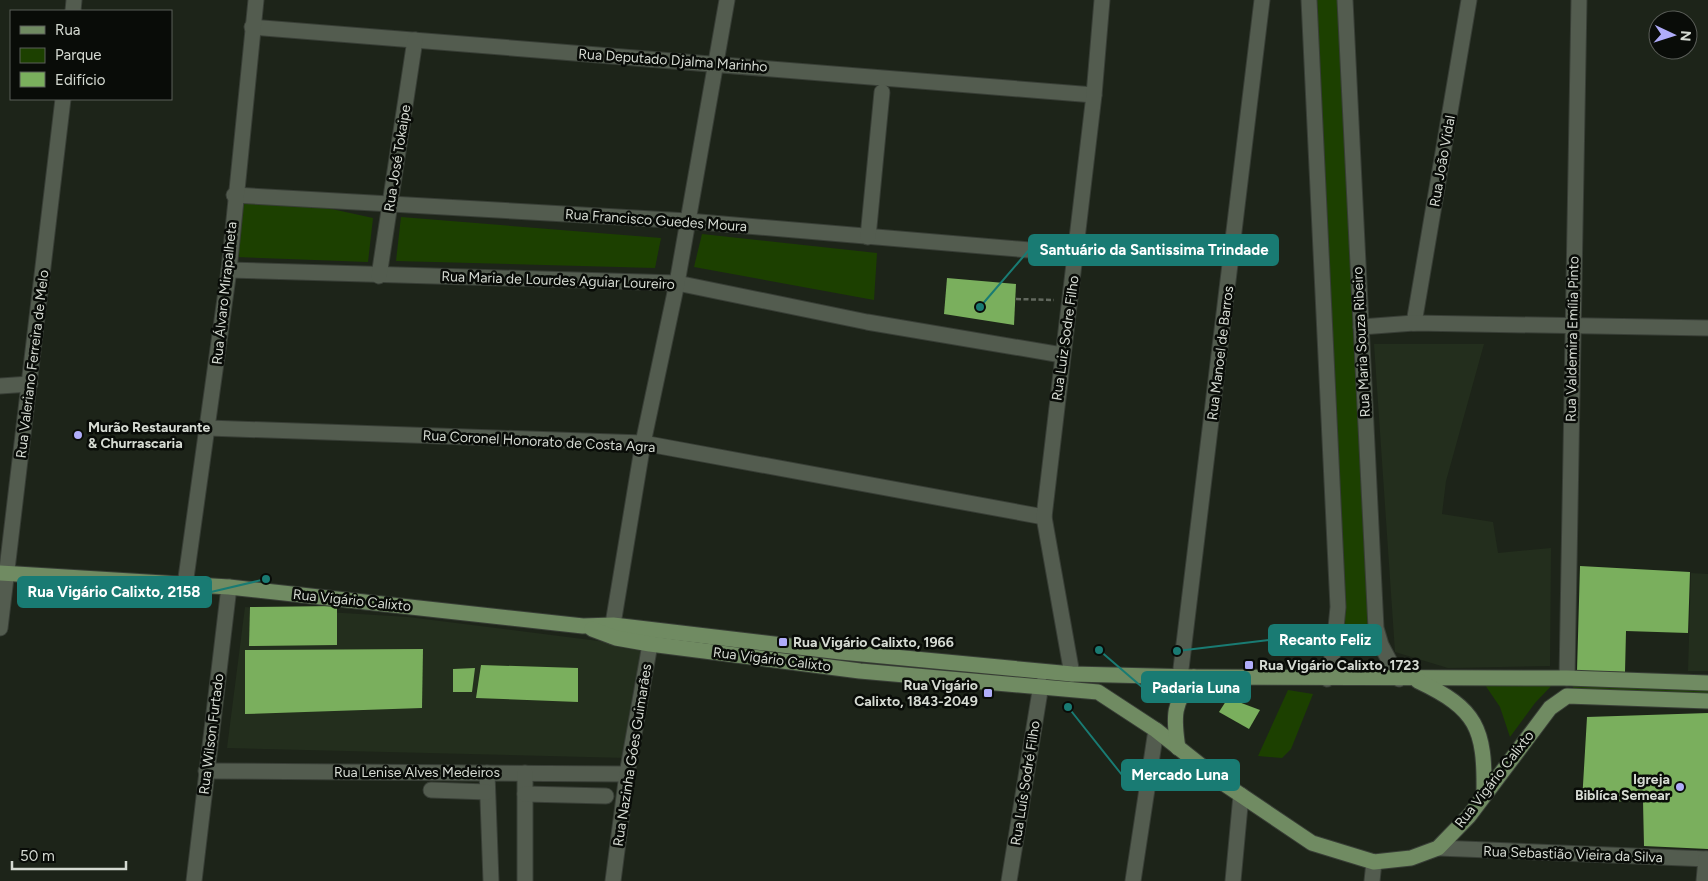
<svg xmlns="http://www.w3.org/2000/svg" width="1708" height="881" font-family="Figtree,sans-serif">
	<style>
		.built { fill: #232e1d }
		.green { fill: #1c4000 }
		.building { fill: #7aaf5d }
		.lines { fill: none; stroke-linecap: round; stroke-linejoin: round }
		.minor-casing { stroke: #383e36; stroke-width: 17 }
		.major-casing { stroke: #383e36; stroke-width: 17 }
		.path { stroke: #62685e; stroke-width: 2.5; stroke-dasharray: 5 2.5; stroke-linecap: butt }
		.minor { stroke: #535c4f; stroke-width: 15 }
		.major { stroke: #708b62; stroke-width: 15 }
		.poi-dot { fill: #b0adfa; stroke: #090c08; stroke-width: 2 }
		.labels { text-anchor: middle; stroke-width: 5; stroke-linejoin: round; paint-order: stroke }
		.street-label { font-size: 14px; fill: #d5dad2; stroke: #090c08 }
		.poi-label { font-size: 14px; font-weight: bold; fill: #d5dad2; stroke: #090c08; text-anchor: start }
		.leader { fill: none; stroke: #197b73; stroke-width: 2 }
		.callout-dot { fill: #197b73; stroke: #090c08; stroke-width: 2 }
		.callout { fill: #197b73; stroke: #197b73; stroke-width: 2 }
		.callout-label { font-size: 15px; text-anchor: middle; font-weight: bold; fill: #fff }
	</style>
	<rect width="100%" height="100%" fill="#1d2419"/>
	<g class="built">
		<path d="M1374,344H1484L1446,481L1442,514L1493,522L1498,553L1551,548L1550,666L1448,668L1395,652Z"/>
		<path d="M1691,573L1708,574V671H1688Z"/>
		<path d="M245,607L408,617L646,647L627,758L227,748Z"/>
	</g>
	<g class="green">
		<path d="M1315,0H1338L1369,649L1339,646Z"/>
		<path d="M243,200L318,206L373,218L368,262L236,257Z"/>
		<path d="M401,217L661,238L655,268L396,261Z"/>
		<path d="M702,234L877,253L874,300L694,267Z"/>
		<path d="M1573,681L1708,683V696L1573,688Z"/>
		<path d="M1483,682H1555L1535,703L1510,737L1500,707Z"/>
		<path d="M1288,690L1313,694L1291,749L1282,758L1258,756Z"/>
	</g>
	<g class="building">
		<path d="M947,278L1016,284L1014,325L944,314Z"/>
		<path d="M1580,566L1690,572L1688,633L1626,631L1625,672L1577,671Z"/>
		<path d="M337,606V645L249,646L250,607Z"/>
		<path d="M423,649L422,708L245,714V650Z"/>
		<path d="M481,665L578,668V702L476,698Z"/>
		<path d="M475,668L472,692H453V669Z"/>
		<path d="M1228,698L1260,710L1249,729L1219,712Z"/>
		<path d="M1708,713V849L1644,846L1643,801L1582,802L1587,717Z"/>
	</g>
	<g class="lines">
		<g class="minor-casing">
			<g id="minor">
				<path d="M1309,0L1338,607L1334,648L1327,679"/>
				<path d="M1345,0L1376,628L1381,645L1399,679"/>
				<path d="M73,11L74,0"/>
				<path d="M252,27L1094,95"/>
				<path d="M234,195L688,221L1076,254"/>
				<path d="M868,237L882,92"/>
				<path d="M229,270L677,283L867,322L1062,355"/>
				<path d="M379,276L415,40"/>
				<path d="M1414,323L1469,0"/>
				<path d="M1361,327L1414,323L1708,328"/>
				<path d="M0,386L30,384"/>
				<path d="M208,428L643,443L1044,517"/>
				<path d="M185,585L229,270L256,0"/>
				<path d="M0,628L63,99"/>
				<path d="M611,636L643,443L677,283L727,0"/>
				<path d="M1072,674L1044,517L1094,95L1102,0"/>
				<path d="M1180,677L1262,0"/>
				<path d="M1567,678L1579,0"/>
				<path d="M206,771L627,774"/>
				<path d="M487,773L491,881"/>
				<path d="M525,773V881"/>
				<path d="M431,790L487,792"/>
				<path d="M525,794L606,796"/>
				<path d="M1438,848L1708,859"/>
				<path d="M194,881L229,587"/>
				<path d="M613,881L627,774L652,633"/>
				<path d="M1009,881L1041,685"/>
				<path d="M1133,881L1156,730"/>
				<path d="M1233,881L1241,795"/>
				<path d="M1372,881L1374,862"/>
				<path d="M1704,881L1706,859"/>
			</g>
		</g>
		<g class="major-casing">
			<g id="major">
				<path d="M0,573L229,587L583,626L613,625L841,652L1072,674L1194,677L1567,678L1708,683"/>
				<path d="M592,629L616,638L650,644L860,671L1098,692L1156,730L1223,783L1312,843L1374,862L1411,858L1438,848L1469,816L1550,708L1567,696L1708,701"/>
				<path d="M1418,681C1477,709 1485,728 1484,793"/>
				<path d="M1178,748C1173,716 1173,703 1194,677"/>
			</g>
		</g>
		<path class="path" d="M1016,299L1054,300"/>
		<use href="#minor" class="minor"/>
		<use href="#major" class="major"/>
	</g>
	<g class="poi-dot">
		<circle cx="78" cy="435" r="5"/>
		<rect x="778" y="637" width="10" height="10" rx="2.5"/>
		<rect x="1244" y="660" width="10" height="10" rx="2.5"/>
		<rect x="983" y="688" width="10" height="10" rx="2.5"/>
		<circle cx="1680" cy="787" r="5"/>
	</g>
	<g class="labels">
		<g class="street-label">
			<text transform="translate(673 60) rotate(4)" y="5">Rua Deputado Djalma Marinho</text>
			<text transform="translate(397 158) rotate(-81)" y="5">Rua José Tokaipe</text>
			<text transform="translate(1442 161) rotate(-80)" y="5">Rua João Vidal</text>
			<text transform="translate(656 220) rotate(4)" y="5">Rua Francisco Guedes Moura</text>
			<text transform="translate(558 280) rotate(2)" y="5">Rua Maria de Lourdes Aguiar Loureiro</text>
			<text transform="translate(224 293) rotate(-84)" y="5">Rua Álvaro Mirapalheta</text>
			<text transform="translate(1065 338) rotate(-82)" y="5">Rua Luiz Sodre Filho</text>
			<text transform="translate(1572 339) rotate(-89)" y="5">Rua Valdemira Emília Pinto</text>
			<text transform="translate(1361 342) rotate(-93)" y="5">Rua Maria Souza Ribeiro</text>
			<text transform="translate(1220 353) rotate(-83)" y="5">Rua Manoel de Barros</text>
			<text transform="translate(32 364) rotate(-83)" y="5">Rua Valeriano Ferreira de Melo</text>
			<text transform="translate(539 441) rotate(3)" y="5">Rua Coronel Honorato de Costa Agra</text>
			<text transform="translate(352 600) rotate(6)" y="5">Rua Vigário Calixto</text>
			<text transform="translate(772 659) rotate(7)" y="5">Rua Vigário Calixto</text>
			<text transform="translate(211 734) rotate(-83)" y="5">Rua Wilson Furtado</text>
			<text transform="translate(632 755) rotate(-81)" y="5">Rua Nazinha Góes Guimarães</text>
			<text x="417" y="777">Rua Lenise Alves Medeiros</text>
			<text transform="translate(1494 779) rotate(-52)" y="5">Rua Vigário Calixto</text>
			<text transform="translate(1025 783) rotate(-81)" y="5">Rua Luís Sodré Filho</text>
			<text transform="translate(1573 854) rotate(2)" y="5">Rua Sebastião Vieira da Silva</text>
		</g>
		<g class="poi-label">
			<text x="88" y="432">Murão Restaurante<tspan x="88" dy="16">&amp; Churrascaria</tspan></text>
			<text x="793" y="647">Rua Vigário Calixto, 1966</text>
			<text x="1259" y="670">Rua Vigário Calixto, 1723</text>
			<text x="978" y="690" text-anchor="end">Rua Vigário<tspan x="978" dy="16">Calixto, 1843-2049</tspan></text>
			<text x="1670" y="784" text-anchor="end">Igreja<tspan x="1670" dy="16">Biblíca Semear</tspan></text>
		</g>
	</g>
	<path class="leader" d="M980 307L1029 250M266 579L211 592M1177 651L1269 640M1099 650L1142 687M1068 707L1122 775"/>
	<g class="callout-dot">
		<circle cx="980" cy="307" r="5"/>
		<circle cx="266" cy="579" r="5"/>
		<circle cx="1177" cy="651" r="5"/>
		<circle cx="1099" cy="650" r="5"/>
		<circle cx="1068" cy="707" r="5"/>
	</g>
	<g class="callout">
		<rect x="1029" y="235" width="249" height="30" rx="5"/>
		<rect x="18" y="577" width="193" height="30" rx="5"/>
		<rect x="1269" y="625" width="112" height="30" rx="5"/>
		<rect x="1142" y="672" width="108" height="30" rx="5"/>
		<rect x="1122" y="760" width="117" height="30" rx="5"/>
	</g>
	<g class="callout-label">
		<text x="1154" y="255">Santuário da Santissima Trindade</text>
		<text x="114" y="597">Rua Vigário Calixto, 2158</text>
		<text x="1325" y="645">Recanto Feliz</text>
		<text x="1196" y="693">Padaria Luna</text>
		<text x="1180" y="780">Mercado Luna</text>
	</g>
	<rect x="10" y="10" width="162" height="90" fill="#090c08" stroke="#5b5e59"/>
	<rect x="20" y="26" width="25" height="8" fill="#708b62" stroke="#5b5e59"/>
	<text x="55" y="35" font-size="15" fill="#d5dad2">Rua</text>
	<rect x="20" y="48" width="25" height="15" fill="#1c4000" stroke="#5b5e59"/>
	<text x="55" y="60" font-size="15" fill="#d5dad2">Parque</text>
	<rect x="20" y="72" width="25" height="15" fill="#7aaf5d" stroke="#5b5e59"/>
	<text x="55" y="85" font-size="15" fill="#d5dad2">Edifício</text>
	<g transform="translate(1673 35) rotate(94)"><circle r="24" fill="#090c08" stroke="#5b5e59"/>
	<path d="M0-4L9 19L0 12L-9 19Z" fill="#b0adfa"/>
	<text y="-8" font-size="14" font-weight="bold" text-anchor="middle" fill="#d5dad2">N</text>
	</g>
	<path d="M12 861v8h114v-8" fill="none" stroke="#d5dad2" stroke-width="2.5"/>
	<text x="20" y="861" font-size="15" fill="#d5dad2" stroke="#090c08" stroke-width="4" paint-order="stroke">50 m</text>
</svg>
